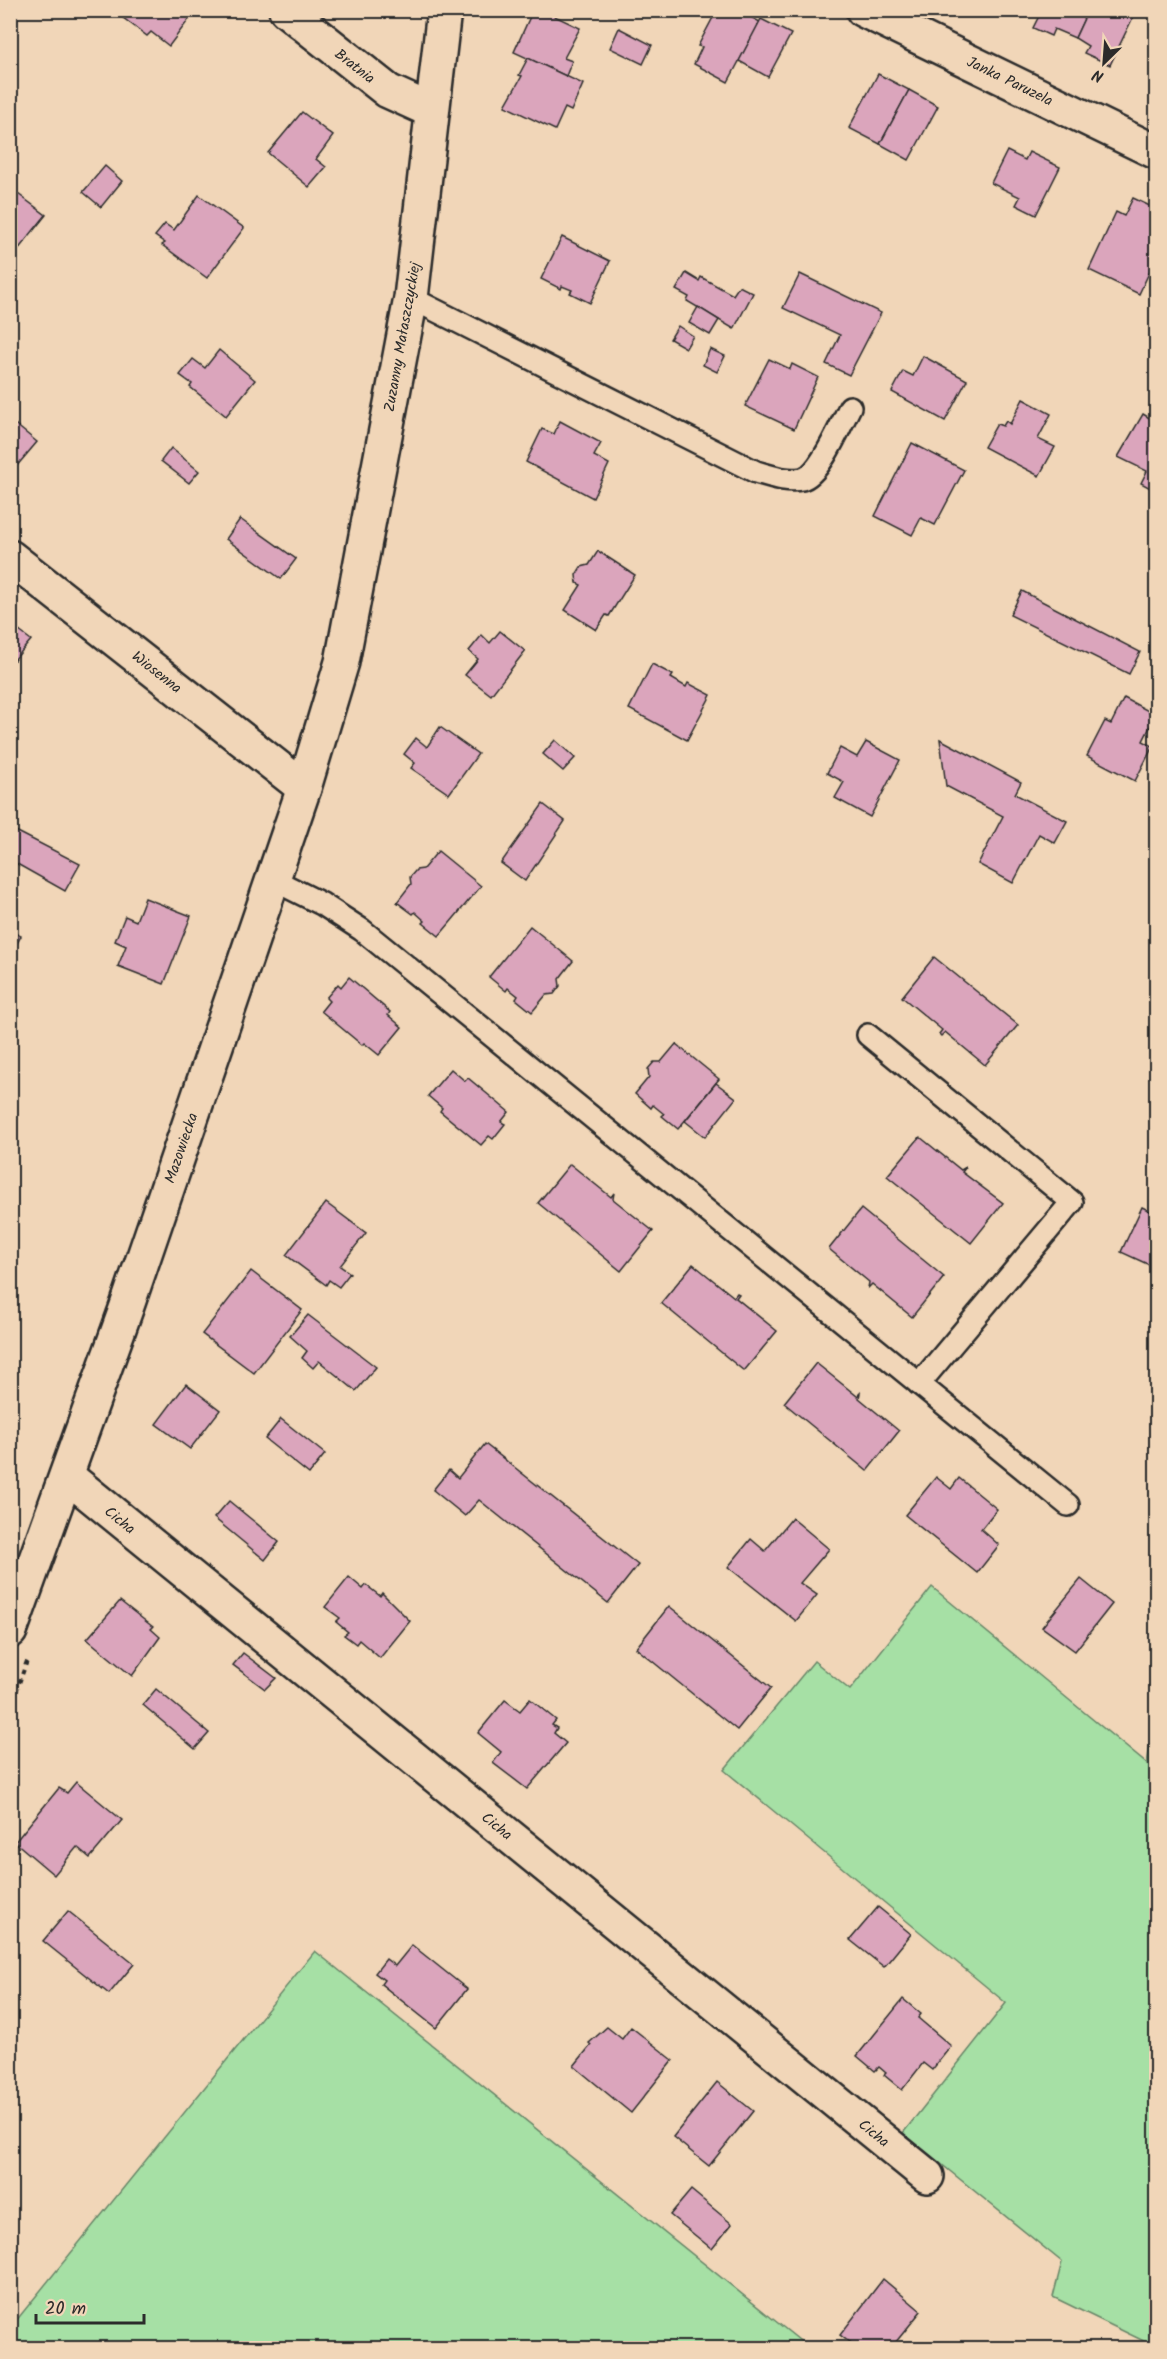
<svg xmlns="http://www.w3.org/2000/svg" width="1167" height="2359" font-family="Kalam,sans-serif">
	<style>
		.green { fill: #a6e0a5; stroke: #688668; stroke-width: 1.5 }
		.building { fill: #dba5bc; stroke: #2b2b2b; stroke-width: 1.5 }
		.lines { fill: none; stroke-linecap: round; stroke-linejoin: round }
		.lane-casing { stroke: #2b2b2b; stroke-width: 26 }
		.street-casing { stroke: #2b2b2b; stroke-width: 38 }
		.secondary-casing { stroke: #2b2b2b; stroke-width: 38 }
		.path { stroke: #2b2b2b; stroke-width: 4; stroke-dasharray: 4.5 4.5; stroke-linecap: butt }
		.lane { stroke: #f1d6b8; stroke-width: 21 }
		.street { stroke: #f1d6b8; stroke-width: 33 }
		.secondary { stroke: #f1d6b8; stroke-width: 33 }
		.labels { text-anchor: middle; stroke-width: 4.5; stroke-linejoin: round; paint-order: stroke }
		.street-label { font-size: 15px; fill: #2b2b2b; stroke: #f1d6b8 }
	</style>
	<rect width="100%" height="100%" fill="#f1d6b8"/>
	<filter id="ink" filterUnits="userSpaceOnUse"><feTurbulence type="fractalNoise" baseFrequency=".0167" numOctaves="2"/><feDisplacementMap in="SourceGraphic" scale="12" xChannelSelector="R" yChannelSelector="G"/><feConvolveMatrix kernelMatrix="1 2 1 2 8 2 1 2 1" color-interpolation-filters="sRGB"/></filter>
	<g filter="url(#ink)">
		<g class="green">
			<path d="M932,1587L1147,1764L1156,1707V2347L1053,2297L1062,2262L903,2133L1006,2003L724,1770L814,1661L850,1690Z"/>
			<path d="M315,1951L809,2348H11V2327Z"/>
		</g>
		<g class="building">
			<path d="M127,10H196L169,46L151,32L147,36L122,17Z"/>
			<path d="M533,10H542L580,28L564,58L572,61L566,76L514,52Z"/>
			<path d="M717,10H738L760,22L728,82L694,64L702,47L698,46Z"/>
			<path d="M1042,10H1088L1075,38L1054,29L1051,36L1033,28Z"/>
			<path d="M1088,10H1129L1135,13L1110,65L1084,53L1088,46L1075,38Z"/>
			<path d="M761,19L791,34L768,77L739,61Z"/>
			<path d="M619,28L652,45L643,64L610,48Z"/>
			<path d="M528,58L583,84L571,111L565,108L555,130L505,106L522,76L519,75Z"/>
			<path d="M878,74L909,90L880,144L849,128Z"/>
			<path d="M909,90L938,106L909,160L880,144Z"/>
			<path d="M302,112L333,136L316,159L326,167L309,187L268,153Z"/>
			<path d="M1007,151L1025,160L1029,152L1060,167L1036,215L1016,205L1020,197L991,183Z"/>
			<path d="M105,166L122,181L101,207L83,192Z"/>
			<path d="M10,188L46,215L17,251L10,247Z"/>
			<path d="M199,195L244,228L207,278L162,245L165,243L155,236L165,224L174,230Z"/>
			<path d="M1133,198L1154,208L1152,214L1156,217V258L1139,294L1089,270L1116,212L1124,216Z"/>
			<path d="M562,237L610,261L590,303L570,293L572,290L562,286L561,289L541,279Z"/>
			<path d="M686,273L699,281L701,277L733,295L739,286L753,293L734,329L687,301L689,297L676,290Z"/>
			<path d="M800,274L881,313L849,375L826,364L840,335L783,308Z"/>
			<path d="M698,307L719,320L710,335L689,323Z"/>
			<path d="M678,326L693,336L686,348L670,339Z"/>
			<path d="M710,349L725,356L717,372L703,365Z"/>
			<path d="M219,350L255,380L226,416L190,387L192,384L180,375L193,359L205,368Z"/>
			<path d="M923,356L967,380L945,421L892,392L903,371L913,376Z"/>
			<path d="M769,359L790,369L792,364L818,377L794,429L745,406Z"/>
			<path d="M1023,399L1051,414L1038,439L1055,447L1039,476L984,447L997,424L1003,426L1006,421L1010,424Z"/>
			<path d="M1143,414L1156,422V491L1141,483L1147,471L1118,457Z"/>
			<path d="M10,420L37,442L10,474Z"/>
			<path d="M560,421L601,443L594,456L609,464L593,498L526,462L542,429L554,434Z"/>
			<path d="M912,443L964,470L935,525L921,518L912,535L875,516Z"/>
			<path d="M171,448L199,471L189,483L161,461Z"/>
			<path d="M240,519L296,559L281,579L226,539Z"/>
			<path d="M598,551L635,575L609,616L606,615L596,630L565,610L581,585L577,583L576,575L581,567L589,565Z"/>
			<path d="M1022,591L1140,652L1129,674L1010,615Z"/>
			<path d="M10,624L31,640L10,665Z"/>
			<path d="M500,631L525,651L491,695L465,675L478,659L469,651L482,635L490,643Z"/>
			<path d="M652,664L673,675L671,678L686,687L688,683L711,695L687,740L629,709Z"/>
			<path d="M1124,698L1156,715L1143,741L1153,746L1135,781L1087,756L1105,721L1111,724Z"/>
			<path d="M440,727L478,754L449,794L411,768L415,763L404,754L416,738L427,747Z"/>
			<path d="M940,739L1021,782L1015,794L1067,821L1055,843L1039,834L1013,883L978,864L1003,816L946,786Z"/>
			<path d="M555,740L575,758L563,771L543,754Z"/>
			<path d="M866,742L900,760L870,817L835,798L844,782L827,773L840,748L857,757Z"/>
			<path d="M543,804L565,821L525,881L501,863Z"/>
			<path d="M10,828L80,864L65,891L10,860Z"/>
			<path d="M438,851L481,886L439,936L423,923L425,921L415,912L413,914L397,902L411,884L410,877L416,870L423,869Z"/>
			<path d="M145,898L191,916L164,984L118,966L126,946L115,941L125,916L136,921Z"/>
			<path d="M530,926L573,961L559,979L560,986L554,994L546,995L532,1012L516,999L518,996L508,988L506,991L489,977Z"/>
			<path d="M10,931L21,936L10,956Z"/>
			<path d="M934,957L1018,1025L985,1065L945,1032L941,1036L939,1034L942,1030L902,997Z"/>
			<path d="M349,977L390,1012L388,1015L402,1027L379,1055L364,1043L362,1045L321,1011L329,1001L326,998L338,984L341,987Z"/>
			<path d="M676,1044L719,1079L678,1129L662,1116L664,1114L653,1105L651,1108L635,1094L649,1077L648,1069L654,1062H661Z"/>
			<path d="M451,1069L465,1081L468,1078L509,1112L501,1122L505,1124L493,1139L489,1136L481,1145L440,1111L442,1108L428,1096Z"/>
			<path d="M716,1083L736,1098L705,1137L685,1121Z"/>
			<path d="M920,1137L961,1170L966,1167L962,1172L1003,1203L971,1243L887,1176Z"/>
			<path d="M570,1164L611,1197L614,1193L613,1199L653,1231L621,1271L538,1203Z"/>
			<path d="M326,1203L366,1233L340,1266L350,1273L339,1287L329,1280L326,1285L286,1255Z"/>
			<path d="M1142,1207L1156,1214V1268L1121,1252Z"/>
			<path d="M861,1209L944,1277L912,1317L872,1284L868,1288L869,1282L829,1249Z"/>
			<path d="M693,1264L734,1297L737,1293L739,1294L736,1298L777,1331L744,1371L661,1303Z"/>
			<path d="M251,1271L302,1310L254,1373L202,1334Z"/>
			<path d="M308,1315L376,1367L356,1391L319,1361L313,1368L302,1358L307,1351L290,1336Z"/>
			<path d="M816,1363L857,1396L860,1393L859,1398L899,1431L867,1471L784,1403Z"/>
			<path d="M186,1384L220,1410L190,1449L156,1424Z"/>
			<path d="M281,1419L325,1454L309,1474L265,1439Z"/>
			<path d="M485,1444L638,1565L608,1603L479,1500L465,1516L433,1490L449,1470L458,1478Z"/>
			<path d="M936,1477L951,1489L959,1478L997,1509L981,1529L999,1545L977,1573L905,1515Z"/>
			<path d="M229,1501L279,1542L265,1560L214,1518Z"/>
			<path d="M792,1518L829,1549L800,1583L817,1595L796,1621L728,1567L751,1539L765,1551Z"/>
			<path d="M349,1577L363,1589L366,1585L380,1596L382,1593L410,1621L380,1658L359,1640L356,1644L344,1635L348,1632L336,1622L340,1618L325,1607Z"/>
			<path d="M1081,1579L1112,1604L1075,1651L1042,1627Z"/>
			<path d="M120,1601L153,1627L151,1629L160,1637L132,1676L87,1639Z"/>
			<path d="M669,1606L771,1688L737,1730L636,1648Z"/>
			<path d="M243,1653L276,1678L265,1689L233,1665Z"/>
			<path d="M156,1689L209,1733L195,1749L143,1705Z"/>
			<path d="M530,1699L556,1720L552,1725L557,1728L554,1733L566,1743L527,1789L493,1763L501,1752L478,1733L505,1700L520,1711Z"/>
			<path d="M76,1782L122,1820L90,1858L77,1847L54,1875L15,1842L59,1788L67,1793Z"/>
			<path d="M878,1907L911,1934L884,1967L850,1940Z"/>
			<path d="M68,1911L134,1964L109,1994L43,1941Z"/>
			<path d="M412,1945L467,1989L436,2028L381,1984L384,1980L375,1973L386,1959L395,1966Z"/>
			<path d="M903,1999L921,2014L918,2018L951,2046L932,2070L923,2063L902,2090L884,2075L886,2073L879,2067L875,2071L857,2056Z"/>
			<path d="M607,2027L622,2039L631,2027L673,2060L631,2113L574,2066L591,2045L589,2043Z"/>
			<path d="M717,2082L753,2111L709,2166L673,2137Z"/>
			<path d="M691,2190L732,2224L712,2249L670,2215Z"/>
			<path d="M883,2279L921,2311L891,2348H857L840,2335Z"/>
		</g>
		<g class="lines">
			<g class="lane-casing">
				<g id="lane">
					<path d="M411,298L756,472C771,476 786,482 802,479C820,475 841,424 850,407"/>
					<path d="M272,879L322,904L362,930L1068,1505"/>
					<path d="M868,1035L1072,1202L919,1384"/>
				</g>
			</g>
			<g class="street-casing">
				<g id="street">
					<path d="M286,10L388,91L432,111"/>
					<path d="M863,10L1156,152"/>
					<path d="M10,557L304,788"/>
					<path d="M67,1476L927,2176"/>
				</g>
			</g>
			<g class="secondary-casing">
				<path id="secondary" d="M10,1631L126,1309L304,788L342,662L411,298L444,10"/>
			</g>
			<path class="path" d="M10,1708L27,1661"/>
			<use href="#lane" class="lane"/>
			<use href="#street" class="street"/>
			<use href="#secondary" class="secondary"/>
		</g>
	</g>
	<g class="labels">
		<g class="street-label">
			<text transform="translate(355 66) rotate(38)" y="5">Bratnia</text>
			<text transform="translate(1010 81) rotate(26)" y="5">Janka Paruzela</text>
			<text transform="translate(402 337) rotate(-80)" y="5">Zuzanny Małaszczyckiej</text>
			<text transform="translate(157 672) rotate(38)" y="5">Wiosenna</text>
			<text transform="translate(181 1148) rotate(-71)" y="5">Mazowiecka</text>
			<text transform="translate(120 1520) rotate(39)" y="5">Cicha</text>
			<text transform="translate(497 1826) rotate(39)" y="5">Cicha</text>
			<text transform="translate(874 2133) rotate(39)" y="5">Cicha</text>
		</g>
	</g>
	<rect width="1167" height="2359" fill="none" stroke="#f1d6b8" stroke-width="36"/>
	<rect x="18" y="18" width="1131" height="2323" fill="none" stroke="#2b2b2b" stroke-width="2" filter="url(#ink)"/>
	<g transform="translate(1104 63) rotate(205)" stroke="#f1d6b8" stroke-width="4.5" paint-order="stroke">
	<path d="M0-4.5L10 22L0 15L-10 22Z" fill="#2b2b2b"/>
	<text y="-9" font-size="16" font-weight="bold" text-anchor="middle" fill="#2b2b2b">N</text>
	</g>
	<path d="M36 2314v9h108v-9" fill="none" stroke="#2b2b2b" stroke-width="3"/>
	<text x="45" y="2314" font-size="18" fill="#2b2b2b" stroke="#f1d6b8" stroke-width="4.5" paint-order="stroke">20 m</text>
</svg>
